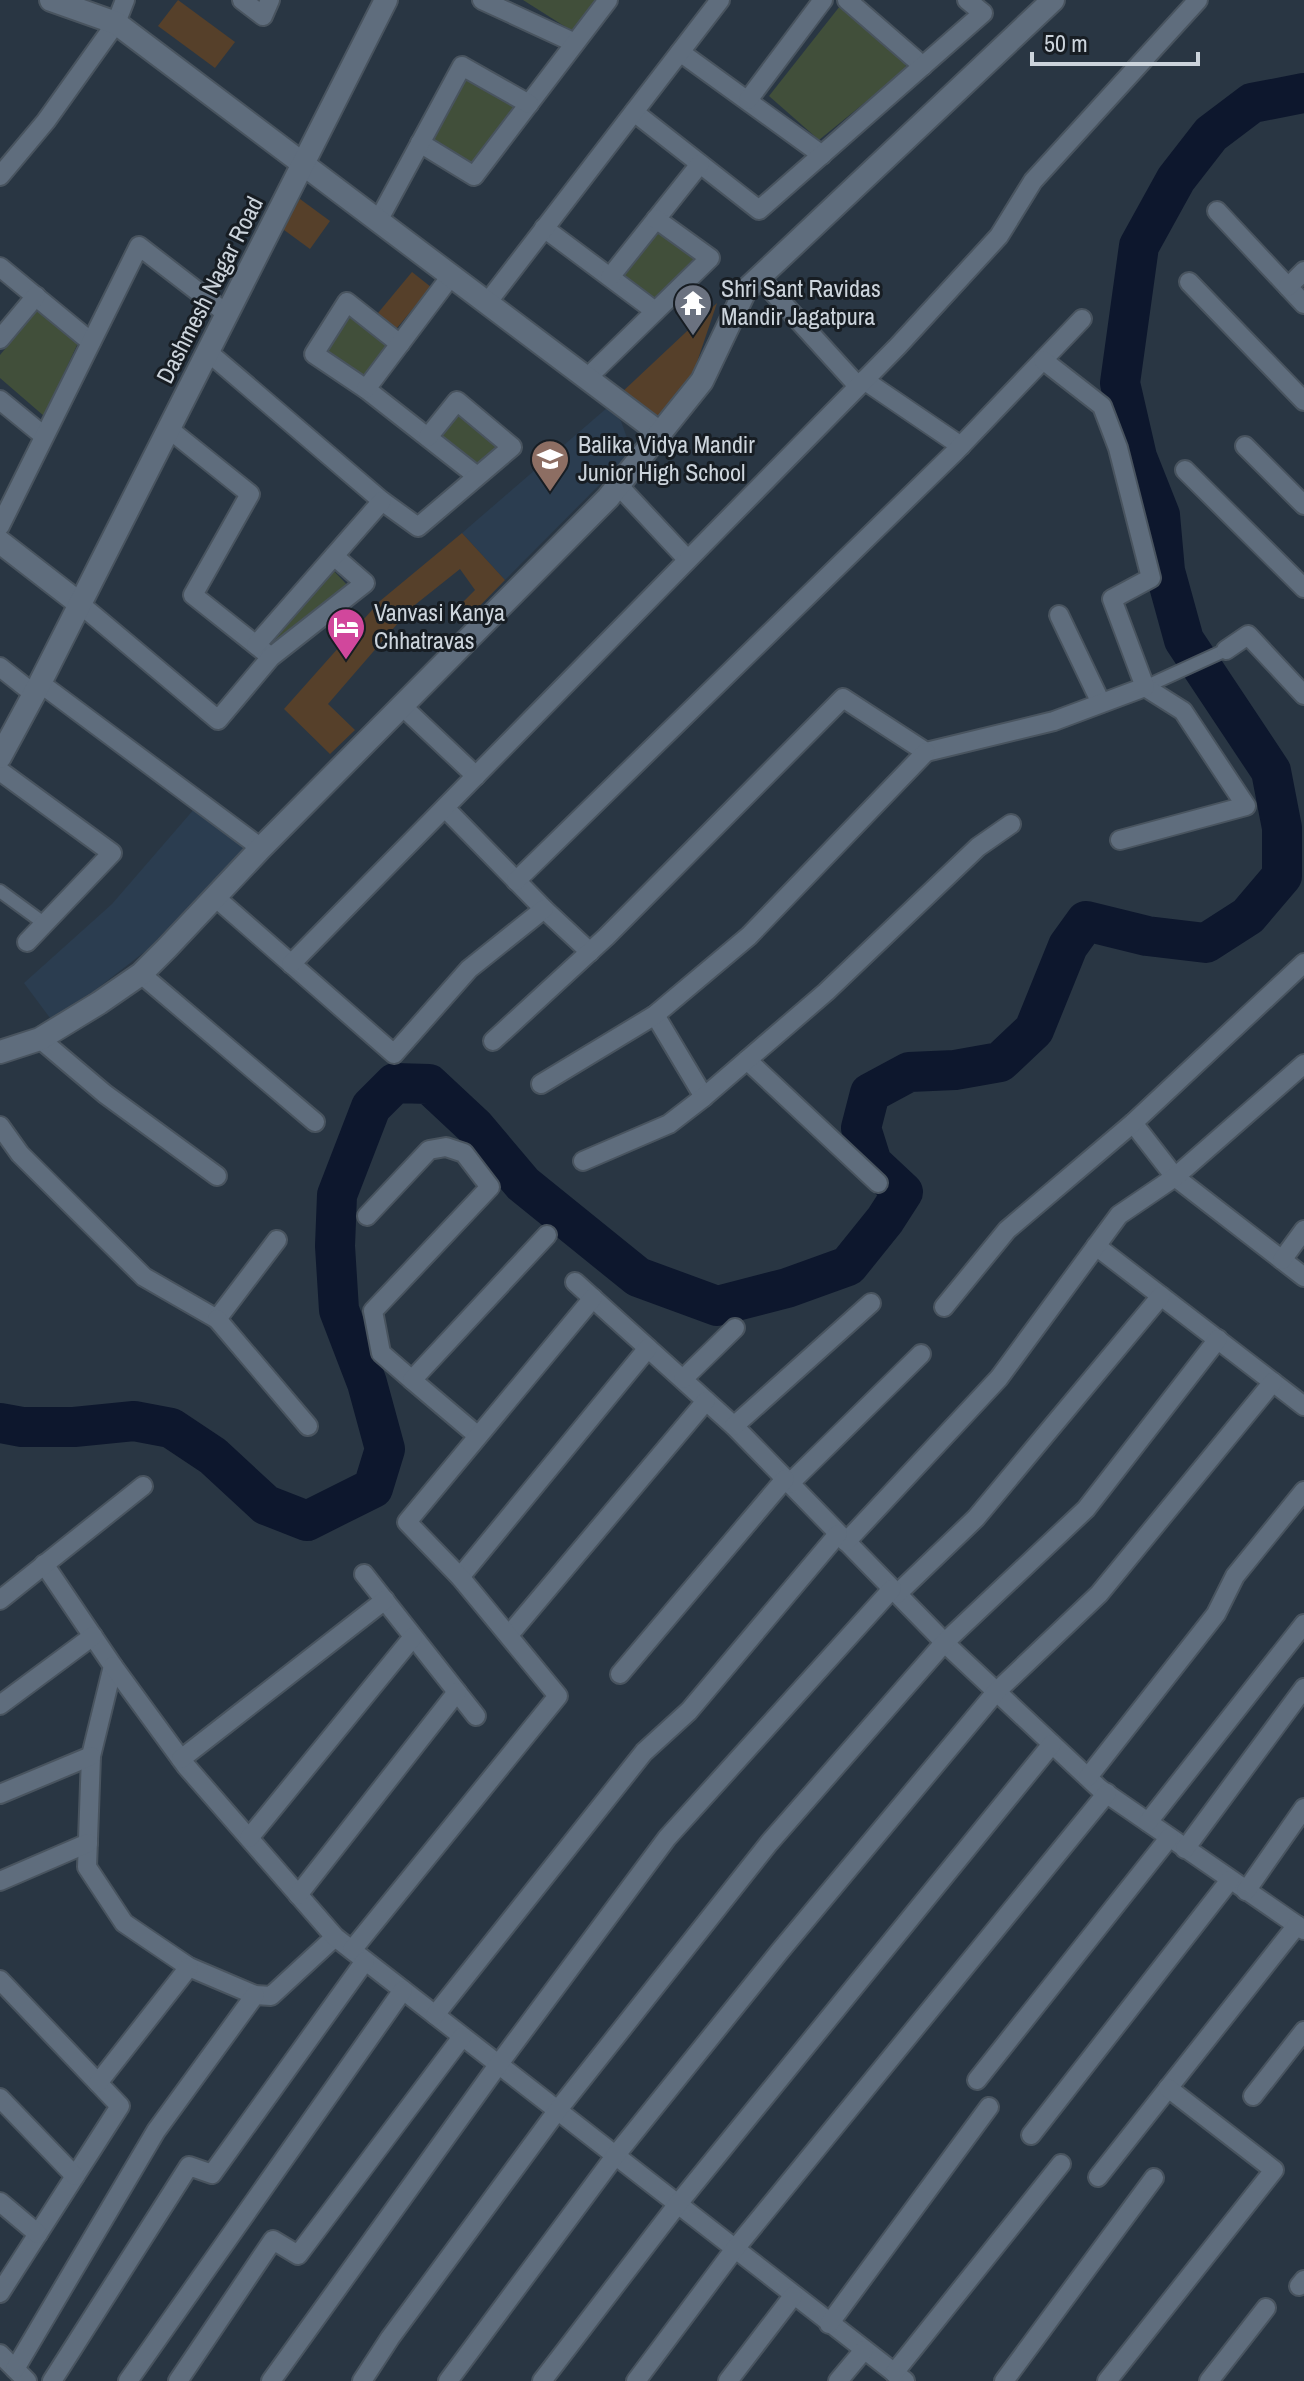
<svg xmlns="http://www.w3.org/2000/svg" width="1304" height="2381" font-family="'Archivo Narrow',sans-serif">
	<style>
		.built { fill: #2b3d50 }
		.green { fill: #414f3a }
		.lines { fill: none; stroke-linecap: round; stroke-linejoin: round }
		.river { stroke: #0d172d; stroke-width: 40 }
		.building { fill: #56402a }
		.pedestrian-casing { stroke: #49545f; stroke-width: 16 }
		.minor-casing { stroke: #49545f; stroke-width: 22 }
		.tertiary-casing { stroke: #49545f; stroke-width: 26 }
		.pedestrian { stroke: #5f6d7d; stroke-width: 12 }
		.minor { stroke: #5f6d7d; stroke-width: 18 }
		.tertiary { stroke: #5f6d7d; stroke-width: 22 }
		.labels { text-anchor: middle; stroke-width: 6; stroke-linejoin: round; paint-order: stroke }
		.poi-label { font-size: 24px; fill: #ccd4dc; stroke: #171d23; text-anchor: start }
		.street-label { font-size: 24px; fill: #ccd4dc; stroke: #171d23 }
	</style>
	<rect width="100%" height="100%" fill="#293643"/>
	<g class="built">
		<path d="M608,407L621,421L632,452L505,580L462,533Z"/>
		<path d="M195,808L245,847L147,950L94,991L50,1018L24,983L112,904Z"/>
	</g>
	<g class="green">
		<path d="M523,0H599L572,31Z"/>
		<path d="M840,6L905,51L906,69L819,140L769,96Z"/>
		<path d="M465,79L520,107L482,158L470,166L430,141Z"/>
		<path d="M662,231L696,257L695,263L655,301L620,274L652,235Z"/>
		<path d="M38,309L78,343L44,416L0,378V355Z"/>
		<path d="M348,314L392,347L366,382L325,350Z"/>
		<path d="M457,413L498,445L473,467L436,439Z"/>
		<path d="M331,568L351,589L273,650L265,643Z"/>
	</g>
	<g class="lines">
		<path class="river" d="M0,1423L22,1427H74L134,1421L171,1428L213,1456L266,1505L307,1521L373,1488L385,1449L367,1383L339,1310L335,1246L337,1195L371,1107L395,1083L429,1084L474,1126L523,1184L638,1277L717,1306L787,1288L848,1266L885,1220L903,1192L872,1163L861,1128L870,1093L909,1072L955,1070L1000,1062L1034,1030L1068,946L1086,921L1147,936L1206,943L1248,916L1282,876V828L1271,771L1184,640L1165,571L1160,515L1137,457L1120,383L1139,246L1176,179L1211,134L1252,103L1304,93"/>
	</g>
	<g class="building">
		<path d="M178,0L235,42L215,68L158,26Z"/>
		<path d="M300,199L330,221L310,249L280,227Z"/>
		<path d="M412,272L431,287L392,334L373,319Z"/>
		<path d="M717,303L694,371L657,424L620,394Z"/>
		<path d="M462,533L505,580L469,617L460,605L475,590L460,569L411,608L328,704L355,730L330,754L284,709L380,601Z"/>
	</g>
	<g class="lines">
		<g class="pedestrian-casing">
			<g id="pedestrian">
				<path d="M1145,687L1226,650"/>
				<path d="M0,891L45,924"/>
			</g>
		</g>
		<g class="minor-casing">
			<g id="minor">
				<path d="M242,0L263,16L270,0"/>
				<path d="M482,0L575,43"/>
				<path d="M847,0L923,66"/>
				<path d="M680,52L822,155"/>
				<path d="M748,100L823,0"/>
				<path d="M634,112L759,210L983,13L967,0"/>
				<path d="M420,143L474,176L608,0"/>
				<path d="M0,176L46,121L116,23L125,0"/>
				<path d="M1217,211L1304,304"/>
				<path d="M378,221L462,66L529,104"/>
				<path d="M544,228L655,311"/>
				<path d="M0,267L91,342"/>
				<path d="M610,277L700,164"/>
				<path d="M759,277L858,386"/>
				<path d="M1189,282L1304,401"/>
				<path d="M1288,287L1304,271"/>
				<path d="M487,303L720,0"/>
				<path d="M0,339L36,296"/>
				<path d="M400,344L347,302L314,354L366,389L477,476"/>
				<path d="M208,352L382,501L418,527L512,447L457,401L428,437"/>
				<path d="M587,378L710,258L656,219"/>
				<path d="M864,380L961,446"/>
				<path d="M366,389L451,276"/>
				<path d="M0,400L44,436"/>
				<path d="M169,429L250,494L193,595L271,657"/>
				<path d="M1245,446L1304,505"/>
				<path d="M1185,470L1304,588"/>
				<path d="M618,485L687,559"/>
				<path d="M0,526L139,246L227,314"/>
				<path d="M80,604L218,720L271,657L365,583L334,556"/>
				<path d="M1059,615L1101,703"/>
				<path d="M256,645L382,501"/>
				<path d="M1226,650L1248,635L1304,695"/>
				<path d="M0,667L34,694"/>
				<path d="M40,683L261,848"/>
				<path d="M401,705L476,776"/>
				<path d="M0,771L112,853L27,942"/>
				<path d="M445,808L544,909L590,952"/>
				<path d="M1120,840L1246,806L1183,711L1145,687"/>
				<path d="M516,881L955,452L1082,319"/>
				<path d="M215,897L394,1054L469,969L544,909"/>
				<path d="M291,964L898,346L999,236L1033,181L1198,0"/>
				<path d="M141,974L315,1122"/>
				<path d="M655,1015L704,1097"/>
				<path d="M40,1039L105,1094L217,1176"/>
				<path d="M493,1041L606,937L843,698L926,752L1054,721L1145,687L1112,599L1151,578L1118,448L1102,406L1043,360"/>
				<path d="M747,1060L878,1183"/>
				<path d="M541,1084L655,1015L749,936L926,752"/>
				<path d="M1133,1123L1175,1177L1304,1277"/>
				<path d="M0,1126L20,1154L144,1277L217,1319L277,1240"/>
				<path d="M583,1161L669,1124L704,1097L826,992L978,847L1011,824"/>
				<path d="M367,1216L429,1150L446,1147L464,1153L490,1187L373,1311L381,1353L412,1380"/>
				<path d="M1096,1246L1304,1406"/>
				<path d="M1282,1260L1304,1230"/>
				<path d="M575,1282L734,1426L949,1647L1100,1789L1304,1930"/>
				<path d="M944,1307L1007,1230L1133,1123L1304,963"/>
				<path d="M217,1319L308,1426"/>
				<path d="M683,1379L735,1328"/>
				<path d="M734,1426L871,1303"/>
				<path d="M478,1436L412,1380L547,1235"/>
				<path d="M789,1484L921,1354"/>
				<path d="M846,1542L999,1378L1119,1215L1175,1177L1304,1064"/>
				<path d="M44,1564L113,1666L91,1756L87,1867L124,1923L189,1967L255,1995L271,1996L335,1937"/>
				<path d="M364,1574L476,1716"/>
				<path d="M460,1577L648,1348"/>
				<path d="M897,1594L976,1518L1161,1296"/>
				<path d="M0,1600L143,1486"/>
				<path d="M509,1635L706,1401"/>
				<path d="M113,1666L186,1766L335,1937L905,2381"/>
				<path d="M620,1674L785,1479"/>
				<path d="M0,1705L93,1636"/>
				<path d="M181,1759L385,1600"/>
				<path d="M1088,1777L1216,1614L1235,1576L1304,1491"/>
				<path d="M0,1794L91,1756"/>
				<path d="M1148,1822L1304,1624"/>
				<path d="M249,1838L413,1637"/>
				<path d="M1185,1849L1304,1688"/>
				<path d="M0,1881L88,1843"/>
				<path d="M1246,1891L1304,1808"/>
				<path d="M298,1895L457,1692"/>
				<path d="M352,1950L558,1696L460,1577L407,1522L593,1298"/>
				<path d="M0,1980L120,2106L0,2293"/>
				<path d="M435,2015L644,1752L689,1711L838,1534"/>
				<path d="M977,2080L1169,1838"/>
				<path d="M98,2083L189,1967"/>
				<path d="M1253,2096L1304,2031"/>
				<path d="M0,2098L75,2176"/>
				<path d="M1031,2135L1230,1880"/>
				<path d="M1098,2177L1297,1925"/>
				<path d="M0,2202L38,2234"/>
				<path d="M1299,2286L1304,2280"/>
				<path d="M829,2324L989,2107"/>
				<path d="M0,2354L27,2381"/>
				<path d="M15,2369L156,2131L255,1995"/>
				<path d="M894,2373L1061,2164"/>
				<path d="M52,2381L189,2166L212,2174L365,1961"/>
				<path d="M128,2381L403,1990"/>
				<path d="M178,2381L273,2240L298,2255L462,2037"/>
				<path d="M271,2381L498,2065L667,1838L892,1589"/>
				<path d="M362,2381L390,2338L557,2111L769,1843L944,1643L1086,1509L1218,1339"/>
				<path d="M448,2381L615,2156L780,1951L996,1692L1099,1594L1273,1382"/>
				<path d="M542,2381L677,2205L1052,1744"/>
				<path d="M636,2381L734,2250L1107,1793"/>
				<path d="M728,2381L793,2296"/>
				<path d="M838,2381L864,2350"/>
				<path d="M1004,2381L1154,2178"/>
				<path d="M1107,2381L1274,2170L1168,2088"/>
				<path d="M1209,2381L1266,2308"/>
			</g>
		</g>
		<g class="tertiary-casing">
			<g id="tertiary">
				<path d="M51,0L116,23L661,434"/>
				<path d="M0,542L80,604"/>
				<path d="M0,757L40,683L386,0"/>
				<path d="M0,1052L40,1039L99,1003L141,974L167,948L261,848L608,498L702,381L745,291L1053,0"/>
			</g>
		</g>
		<use href="#pedestrian" class="pedestrian"/>
		<use href="#minor" class="minor"/>
		<use href="#tertiary" class="tertiary"/>
	</g>
	<defs>
		<g id="temple-pin" transform="scale(2)"><path d="M0 17L-7.5 6A9.5 9.5 0 1 1 7.5 6Z" fill="#6b7280" stroke="#171d23"/><path d="M0-6L5-2H3V0L6.5 2.5H4V6H1.5V3h-3V6H-4V2.5H-6.5L-3 0V-2H-5Z" fill="#fff"/></g>
		<g id="school-pin" transform="scale(2)"><path d="M0 17L-7.5 6A9.5 9.5 0 1 1 7.5 6Z" fill="#8d6e63" stroke="#171d23"/><path d="M0-5L7-2L0 1L-7-2ZM-4 1L0 2.5L4 1V4Q0 6-4 4Z" fill="#fff"/></g>
		<g id="hotel-pin" transform="scale(2)"><path d="M0 17L-7.5 6A9.5 9.5 0 1 1 7.5 6Z" fill="#d1479c" stroke="#171d23"/><path d="M-6-4.5h1.5V1H6V5H4.5V3h-9V5H-6ZM-4 0a1.8 1.8 0 1 1 3.6 0ZM.5 0V-2.5h3Q6-2.5 6 0Z" fill="#fff"/></g>
	</defs>
	<g fill-rule="evenodd">
		<use href="#temple-pin" x="693" y="303"/>
		<use href="#school-pin" x="550" y="459"/>
		<use href="#hotel-pin" x="346" y="627"/>
	</g>
	<g class="labels">
		<g class="poi-label">
			<text x="721" y="297">Shri Sant Ravidas<tspan x="721" dy="28">Mandir Jagatpura</tspan></text>
			<text x="578" y="453">Balika Vidya Mandir<tspan x="578" dy="28">Junior High School</tspan></text>
			<text x="374" y="621">Vanvasi Kanya<tspan x="374" dy="28">Chhatravas</tspan></text>
		</g>
		<g class="street-label">
			<text transform="translate(210 290) rotate(-63)" y="8">Dashmesh Nagar Road</text>
		</g>
	</g>
	<path d="M1032 52v12h166v-12" fill="none" stroke="#ccd4dc" stroke-width="4"/>
	<text x="1044" y="52" font-size="24" fill="#ccd4dc" stroke="#171d23" stroke-width="6" paint-order="stroke">50 m</text>
</svg>
